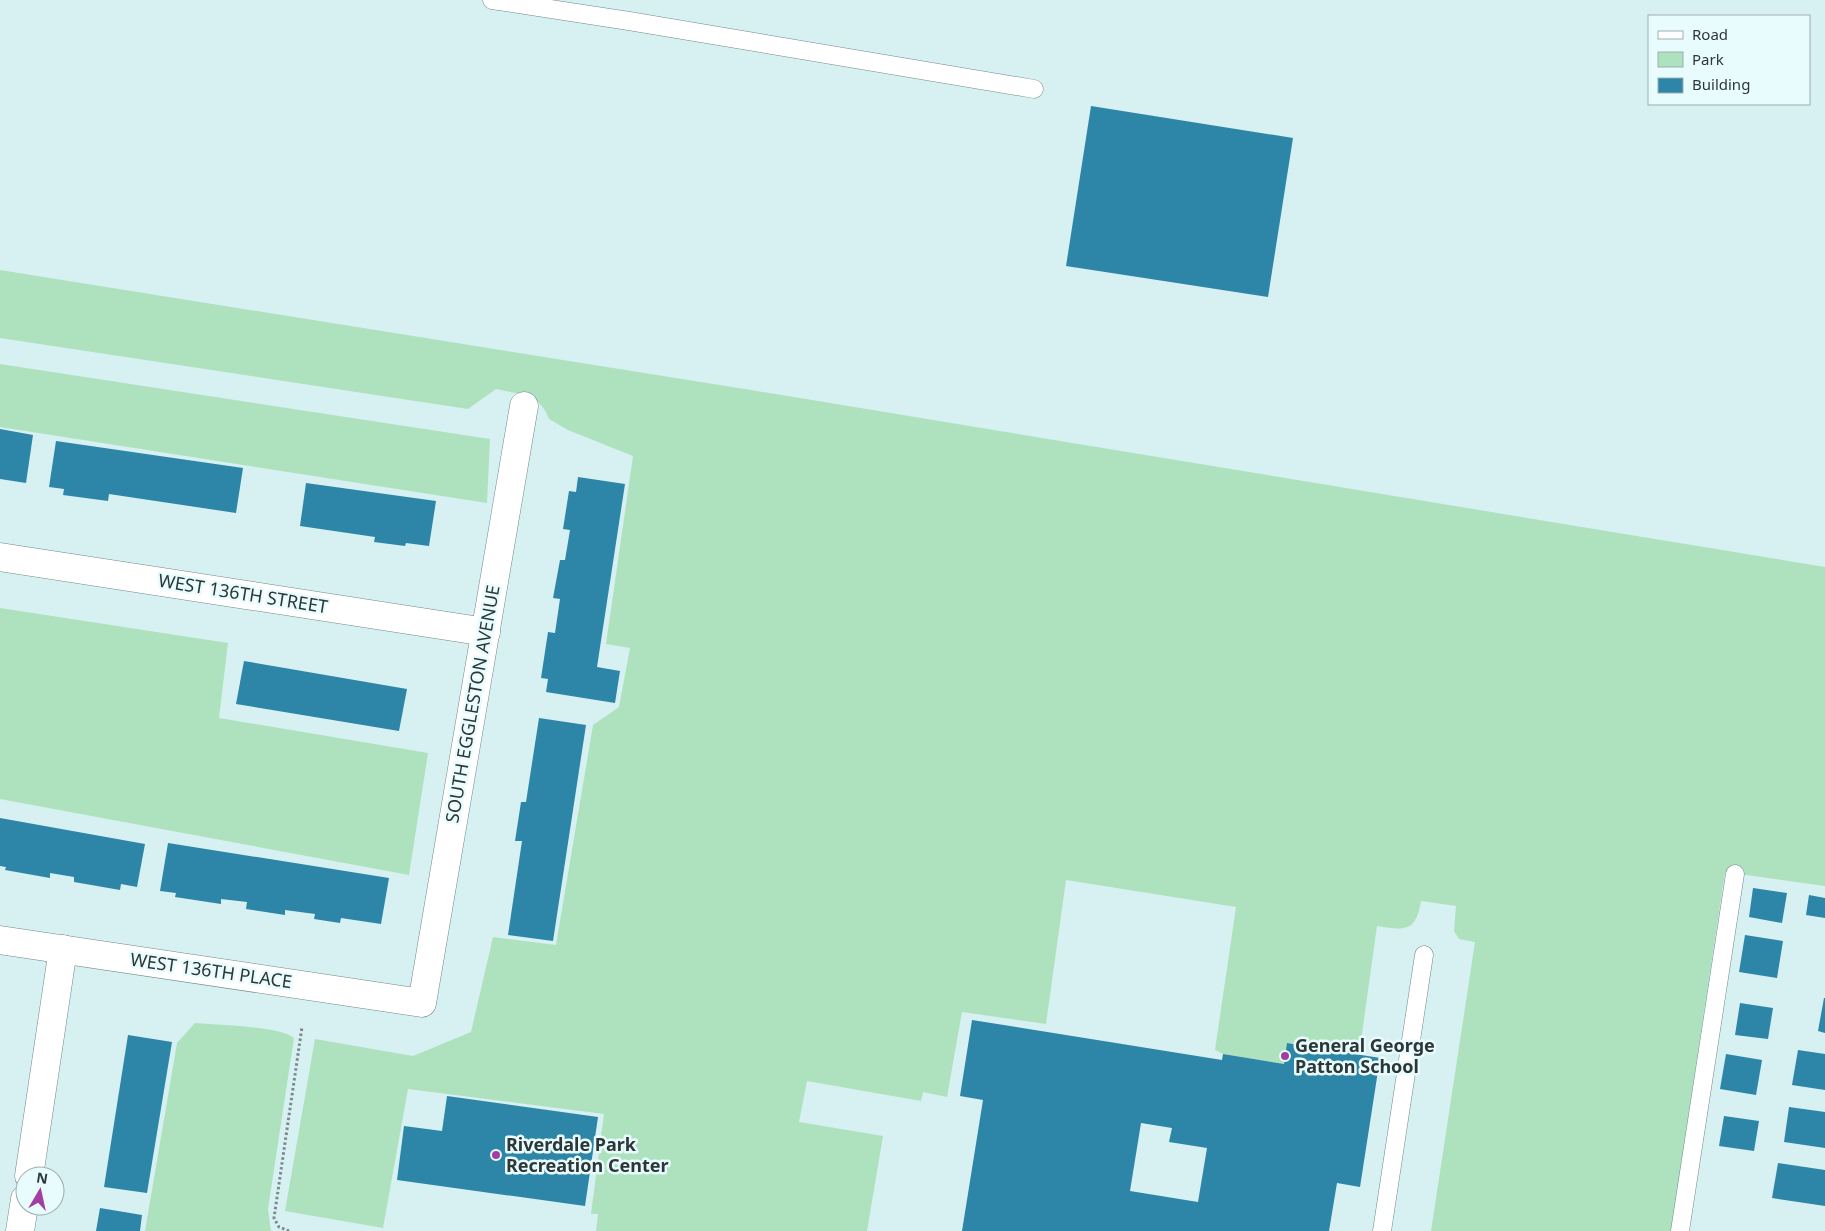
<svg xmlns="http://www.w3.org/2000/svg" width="1825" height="1231" font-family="'Noto Sans',sans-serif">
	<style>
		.green { fill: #aee2be }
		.building { fill: #2d86a8; fill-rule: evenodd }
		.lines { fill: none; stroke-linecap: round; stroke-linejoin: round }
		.lane-casing { stroke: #72898b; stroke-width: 19 }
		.street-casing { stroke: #72898b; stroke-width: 29 }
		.path { stroke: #7a8a8c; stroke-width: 3; stroke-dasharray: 2.5 2.5; stroke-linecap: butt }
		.lane { stroke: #fff; stroke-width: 18 }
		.street { stroke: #fff; stroke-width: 28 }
		.poi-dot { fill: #a13ea4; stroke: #e8fcfe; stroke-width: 2 }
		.labels { text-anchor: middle; stroke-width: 5; stroke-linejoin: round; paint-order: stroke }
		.street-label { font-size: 18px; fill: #2d3738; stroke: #e8fcfe }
		.poi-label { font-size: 18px; font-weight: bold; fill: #2d3738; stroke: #e8fcfe; text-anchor: start }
	</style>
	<rect width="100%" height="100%" fill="#d7f0f2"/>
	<g class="green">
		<path d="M0,270L751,390L1825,567V886L1725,872L1671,1231H1431L1475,942L1459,939L1454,931L1456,906L1421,901C1416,931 1406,931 1377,926L1361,1041L1357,1054L1288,1043L1284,1064L1223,1054L1215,1050L1236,907L1066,880L1046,1024L962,1012L947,1097L923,1092L921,1101L807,1081L799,1122L883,1136L867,1231H596L598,1214H591L604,1114L408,1089L383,1228L285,1211L315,1039L413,1056L471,1032L493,937L556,945L593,725L619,707L630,648L606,644L633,456L568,430L549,419C541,394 518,394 496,389L468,409L0,338Z"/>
		<path d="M0,364L490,439L487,503L0,427Z"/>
		<path d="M0,608L228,643L219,718L428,753L409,875L0,799Z"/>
		<path d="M195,1023C215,1025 282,1026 294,1038L268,1209L271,1231H145L177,1043Z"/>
	</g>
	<g class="building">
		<path d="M1091,106L1293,138L1268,297L1066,266Z"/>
		<path d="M0,429L33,435L26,483L0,479Z"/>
		<path d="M56,441L243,468L236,513L109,494L108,501L63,495L64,489L49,487Z"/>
		<path d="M578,477L625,484L597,667L620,671L615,703L546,692L548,679L541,678L548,632L555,633L560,599L553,598L560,560H565L570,530L563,529L569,491L576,492Z"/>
		<path d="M306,483L436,501L429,546L406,543L405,546L374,542L375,537L300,526Z"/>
		<path d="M244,661L407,689L399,731L236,704Z"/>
		<path d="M539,718L586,725L553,941L508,935L522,841H515L521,802H526Z"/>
		<path d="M0,818L145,844L137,887L121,884L120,890L74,882V877L50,873V878L5,870L6,867L0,866Z"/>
		<path d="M168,843L389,878L381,924L341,918L340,923L314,919L315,914L285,910V915L246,909L247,902L221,899V904L175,897L176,893L160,891Z"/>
		<path d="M1753,888L1787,893L1782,923L1749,917Z"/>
		<path d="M1809,895L1825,898V918L1806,915Z"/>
		<path d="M1745,935L1783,941L1777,978L1739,972Z"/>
		<path d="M1824,998H1825V1033L1818,1031Z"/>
		<path d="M1740,1003L1773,1008L1768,1039L1735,1035Z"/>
		<path d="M972,1020L1222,1060L1223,1054L1284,1064L1287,1043L1380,1058L1360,1187L1337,1183L1329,1231H962L983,1100L960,1096ZM1141,1123L1172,1128L1169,1142L1207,1148L1198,1202L1130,1191Z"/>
		<path d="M128,1035L172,1042L147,1193L104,1187Z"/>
		<path d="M1798,1050L1825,1054V1090L1792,1085Z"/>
		<path d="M1726,1054L1762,1060L1756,1095L1720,1089Z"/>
		<path d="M447,1096L598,1117L585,1206L397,1180L404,1126L442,1131Z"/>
		<path d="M1789,1107L1825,1112V1148L1784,1142Z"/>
		<path d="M1724,1116L1759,1121L1754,1151L1719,1146Z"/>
		<path d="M1778,1163L1825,1170V1206L1772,1198Z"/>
		<path d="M100,1208L142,1215L140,1231H96Z"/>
	</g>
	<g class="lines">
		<g class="lane-casing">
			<g id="lane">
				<path d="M492,0L629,21L1034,89"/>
				<path d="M1382,1231L1424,955"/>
				<path d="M1680,1231L1735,874"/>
			</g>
		</g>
		<g class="street-casing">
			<g id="street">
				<path d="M0,557L486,632"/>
				<path d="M0,940L422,1003L524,406"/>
				<path d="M29,1176L63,949"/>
				<path d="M20,1231L25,1199"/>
			</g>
		</g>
		<path class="path" d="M289,1231L279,1227L274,1218L302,1027"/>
		<use href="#lane" class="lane"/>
		<use href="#street" class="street"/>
	</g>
	<g class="poi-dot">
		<circle cx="1285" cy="1056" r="5"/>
		<circle cx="496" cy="1155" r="5"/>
	</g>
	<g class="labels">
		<g class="street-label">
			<text transform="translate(243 594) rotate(9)" y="6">WEST 136TH STREET</text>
			<text transform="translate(473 704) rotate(-80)" y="6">SOUTH EGGLESTON AVENUE</text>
			<text transform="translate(211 971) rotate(8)" y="6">WEST 136TH PLACE</text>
		</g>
		<g class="poi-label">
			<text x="1295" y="1052">General George<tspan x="1295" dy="21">Patton School</tspan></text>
			<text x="506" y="1151">Riverdale Park<tspan x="506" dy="21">Recreation Center</tspan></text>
		</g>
	</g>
	<rect x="1648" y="15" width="162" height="90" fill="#e8fcfe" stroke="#9dadaf"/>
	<rect x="1658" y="31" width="25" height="8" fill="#ffffff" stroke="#9dadaf"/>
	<text x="1692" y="40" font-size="15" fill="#2d3738">Road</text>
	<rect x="1658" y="52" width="25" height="15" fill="#aee2be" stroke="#9dadaf"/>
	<text x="1692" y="65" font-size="15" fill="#2d3738">Park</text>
	<rect x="1658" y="78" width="25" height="15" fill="#2d86a8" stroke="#9dadaf"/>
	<text x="1692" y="90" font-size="15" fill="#2d3738">Building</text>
	<g transform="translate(40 1191) rotate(9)"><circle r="24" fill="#e8fcfe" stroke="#9dadaf"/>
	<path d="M0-4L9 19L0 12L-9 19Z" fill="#a13ea4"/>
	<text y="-8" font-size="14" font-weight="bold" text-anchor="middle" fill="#2d3738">N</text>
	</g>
</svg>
